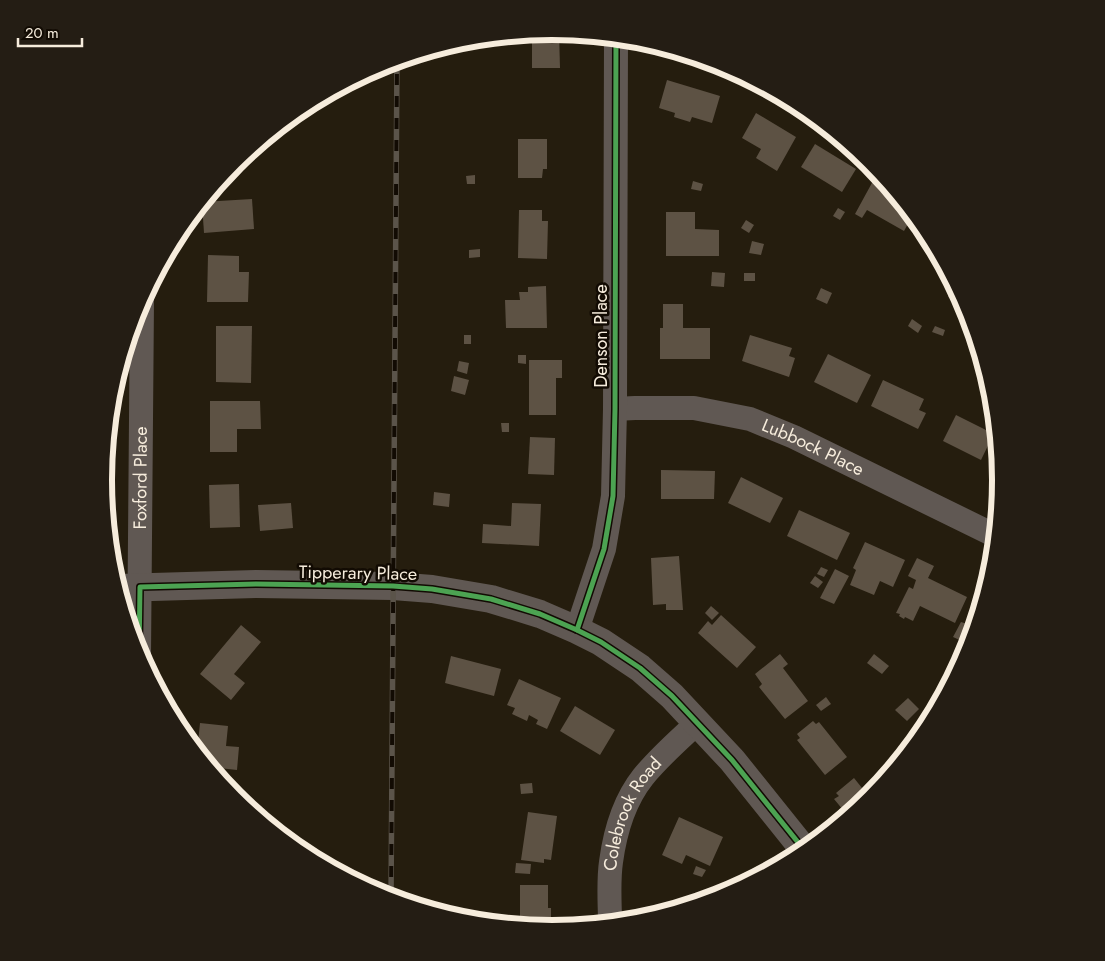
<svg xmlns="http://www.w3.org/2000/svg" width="1105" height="961" font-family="Jost,sans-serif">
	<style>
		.building { fill: #5d5244 }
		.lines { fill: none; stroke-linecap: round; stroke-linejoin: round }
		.minor { stroke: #605853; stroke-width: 24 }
		.tertiary { stroke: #605853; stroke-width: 28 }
		.rail-casing { stroke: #5b544a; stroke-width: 5.5 }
		.rail { stroke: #120b03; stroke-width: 4; stroke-dasharray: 11; stroke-linecap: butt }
		.cycleway-casing { stroke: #120b03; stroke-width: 8 }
		.cycleway { stroke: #4ca352; stroke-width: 5 }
		.labels { text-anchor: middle; stroke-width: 5; stroke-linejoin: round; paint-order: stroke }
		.street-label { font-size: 18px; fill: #f6ecdc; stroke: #120b03 }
		.rim { fill: none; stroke: #f6ecdc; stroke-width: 6 }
	</style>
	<rect width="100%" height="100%" fill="#251d0e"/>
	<g class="building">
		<path d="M553,31L559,32L560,68H532V33Z"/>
		<path d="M667,80L720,96L712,123L692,117L690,122L674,117L675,113L659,108Z"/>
		<path d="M756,113L796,137L777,171L756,158L761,149L742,138Z"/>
		<path d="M518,139H547V169H543L542,178H518Z"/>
		<path d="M815,144L856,169L842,192L801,167Z"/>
		<path d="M475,175V184H467L466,176Z"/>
		<path d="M693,181L703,184L701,191L691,189Z"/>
		<path d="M873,181L895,194L903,203V204L906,206L913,215L904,231L867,210L862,218L855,214Z"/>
		<path d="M252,199L254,229L204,233L202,203V202Z"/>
		<path d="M838,208L845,212L840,220L833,216Z"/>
		<path d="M519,210H542V221H548L547,259L518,258Z"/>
		<path d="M666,212H695V229L719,230V256H666Z"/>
		<path d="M746,220L754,225L749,233L741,228Z"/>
		<path d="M926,231L936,250L921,241Z"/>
		<path d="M752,241L764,244L761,255L749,253Z"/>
		<path d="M480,249V257L469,258V250Z"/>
		<path d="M938,254L941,259L945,267L934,261Z"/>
		<path d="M208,255L239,256V272H249L248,302H207Z"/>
		<path d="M712,272L725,273L724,287L711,286Z"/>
		<rect x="744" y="273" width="11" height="8"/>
		<path d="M954,284L961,297L959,302L948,297Z"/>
		<path d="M546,286L547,328H506L505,300H520L519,292H528V287Z"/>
		<path d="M821,288L832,293L827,304L816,299Z"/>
		<path d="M663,304H683V328H710V359H660V328H663Z"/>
		<path d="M912,319L922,326L918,333L908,326Z"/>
		<path d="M216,326H252L251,383L216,382Z"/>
		<path d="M935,326L945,330L943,336L932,332Z"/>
		<rect x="464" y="335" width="7" height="9"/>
		<path d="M750,335L792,348L789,356L795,358L789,377L742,361Z"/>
		<path d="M974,339L977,340L980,349L979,351L971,348Z"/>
		<path d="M828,354L871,375L857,403L814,382Z"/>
		<path d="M518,355H526V364L518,363Z"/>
		<path d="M529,360H562V378H556V415H529Z"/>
		<path d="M459,361L469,363L467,374L457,371Z"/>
		<path d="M983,365L985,366L988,376L980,372Z"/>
		<path d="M454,376L469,380L465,395L451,391Z"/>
		<path d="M883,380L924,399L919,410L926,413L918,429L871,406Z"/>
		<path d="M210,401H260L261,429H237V452H210Z"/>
		<path d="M956,415L986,430L988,425L996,429L981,460L943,441Z"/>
		<path d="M501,423H509V432H502Z"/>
		<path d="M530,437L555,438L554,475L528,474Z"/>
		<path d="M661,470L715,471L714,499H661Z"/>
		<path d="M741,477L783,498L770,523L728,503Z"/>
		<path d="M239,484L240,527L210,528L209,485Z"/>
		<path d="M434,492L450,494L449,507L433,505Z"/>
		<path d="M291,503L293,528L260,531L258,505Z"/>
		<path d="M512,503L541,504L539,546L482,543L483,524L511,526Z"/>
		<path d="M799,510L850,533L837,560L787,536Z"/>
		<path d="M865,542L905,560L893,587L880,581L874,595L850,585L856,570L853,568Z"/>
		<path d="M679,556L683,610H666V604L653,605L651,558Z"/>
		<path d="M917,558L934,566L928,578L967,597L955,623L920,606L913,621L905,617L904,619L899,616L900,614L896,613L909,587L913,589L916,580L908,576Z"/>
		<path d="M821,567L828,570L824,577L817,574Z"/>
		<path d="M835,569L849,576L834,604L820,598Z"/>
		<path d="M815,576L823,582L818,588L810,583Z"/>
		<path d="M711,606L719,613L712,620L705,613Z"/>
		<path d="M721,615L756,647L737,668L698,633L708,621L712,625Z"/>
		<path d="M961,622L974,626L966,643L953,637Z"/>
		<path d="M241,625L261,642L234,674L245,683L231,700L200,674Z"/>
		<path d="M780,654L788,664L783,668L808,701L785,719L759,687L762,684L755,674Z"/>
		<path d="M874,654L889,666L882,674L867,663Z"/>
		<path d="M451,656L501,669L494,696L445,683Z"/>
		<path d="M519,679L561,698L547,729L536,724L538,720L529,715L527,721L512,714L515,708L507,705Z"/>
		<path d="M826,697L831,704L821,711L816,705Z"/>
		<path d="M908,698L919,709L907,721L895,710Z"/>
		<path d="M575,706L615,730L600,755L560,731Z"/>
		<path d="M813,721L816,724L819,722L847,757L825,775L797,740L800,738L797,734Z"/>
		<path d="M200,723L228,726L226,746L239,747L237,770L210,767L197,752Z"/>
		<path d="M854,778L870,798L848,816L834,799L839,796L836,793Z"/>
		<path d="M532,783L533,793L521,794L520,784Z"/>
		<path d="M528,812L557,816L551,860L544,859V863L521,860Z"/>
		<path d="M679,817L723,837L710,866L686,855L682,864L662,855Z"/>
		<path d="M516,863L531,864L530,874L515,873Z"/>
		<path d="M696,866L706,870L702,877L693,874Z"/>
		<path d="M748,878L751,881L724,896L722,893L738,880L741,883Z"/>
		<path d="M520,885H548V908H551V929L520,927Z"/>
		<path d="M664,906H688V907L664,914Z"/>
	</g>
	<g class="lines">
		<g class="minor">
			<path id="s1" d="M615,409L635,408H694L750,419L794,437L996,536"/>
			<path d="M577,630L604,549L613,496L615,409L616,38"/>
			<path id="s2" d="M139,656L142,301"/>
			<path id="s3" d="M610,924C610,904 608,882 611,862C615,832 624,801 643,777C659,757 679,740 698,722"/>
		</g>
		<path class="tertiary" d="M118,588L256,584L393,586L432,589L491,599L540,614L577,630L601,642L640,668L672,696L732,760L805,851"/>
		<g class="rail-casing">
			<path id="rail" d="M391,899L397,60"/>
		</g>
		<use href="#rail" class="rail"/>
		<g class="cycleway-casing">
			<g id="cycleway">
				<path d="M577,630L604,549L613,496L615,409L616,38"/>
				<path d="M139,656L140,587L256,584L393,586L432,589L491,599L540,614L577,630L601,642L640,668L672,696L732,760L805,851"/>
			</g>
		</g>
		<use href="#cycleway" class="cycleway"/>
	</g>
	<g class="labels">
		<g class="street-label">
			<text transform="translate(601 336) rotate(-90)" y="6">Denson Place</text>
			<text dy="6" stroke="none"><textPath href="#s1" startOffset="205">Lubbock Place</textPath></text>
			<text dy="6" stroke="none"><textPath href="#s2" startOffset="178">Foxford Place</textPath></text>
			<text transform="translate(358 573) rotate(1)" y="6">Tipperary Place</text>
			<text dy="6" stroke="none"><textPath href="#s3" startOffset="115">Colebrook Road</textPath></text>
		</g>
	</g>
	<path d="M0 0H1105V961H0ZM112 480a440 440 0 1 1 880 0a440 440 0 1 1-880 0Z" fill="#241d14" fill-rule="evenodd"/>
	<path class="rim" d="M112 480a440 440 0 1 1 880 0a440 440 0 1 1-880 0Z"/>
	<path d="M18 38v8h64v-8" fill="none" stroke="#f6ecdc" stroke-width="2.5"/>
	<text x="25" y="38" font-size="15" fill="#f6ecdc" stroke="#120b03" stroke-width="4" paint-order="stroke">20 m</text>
</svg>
